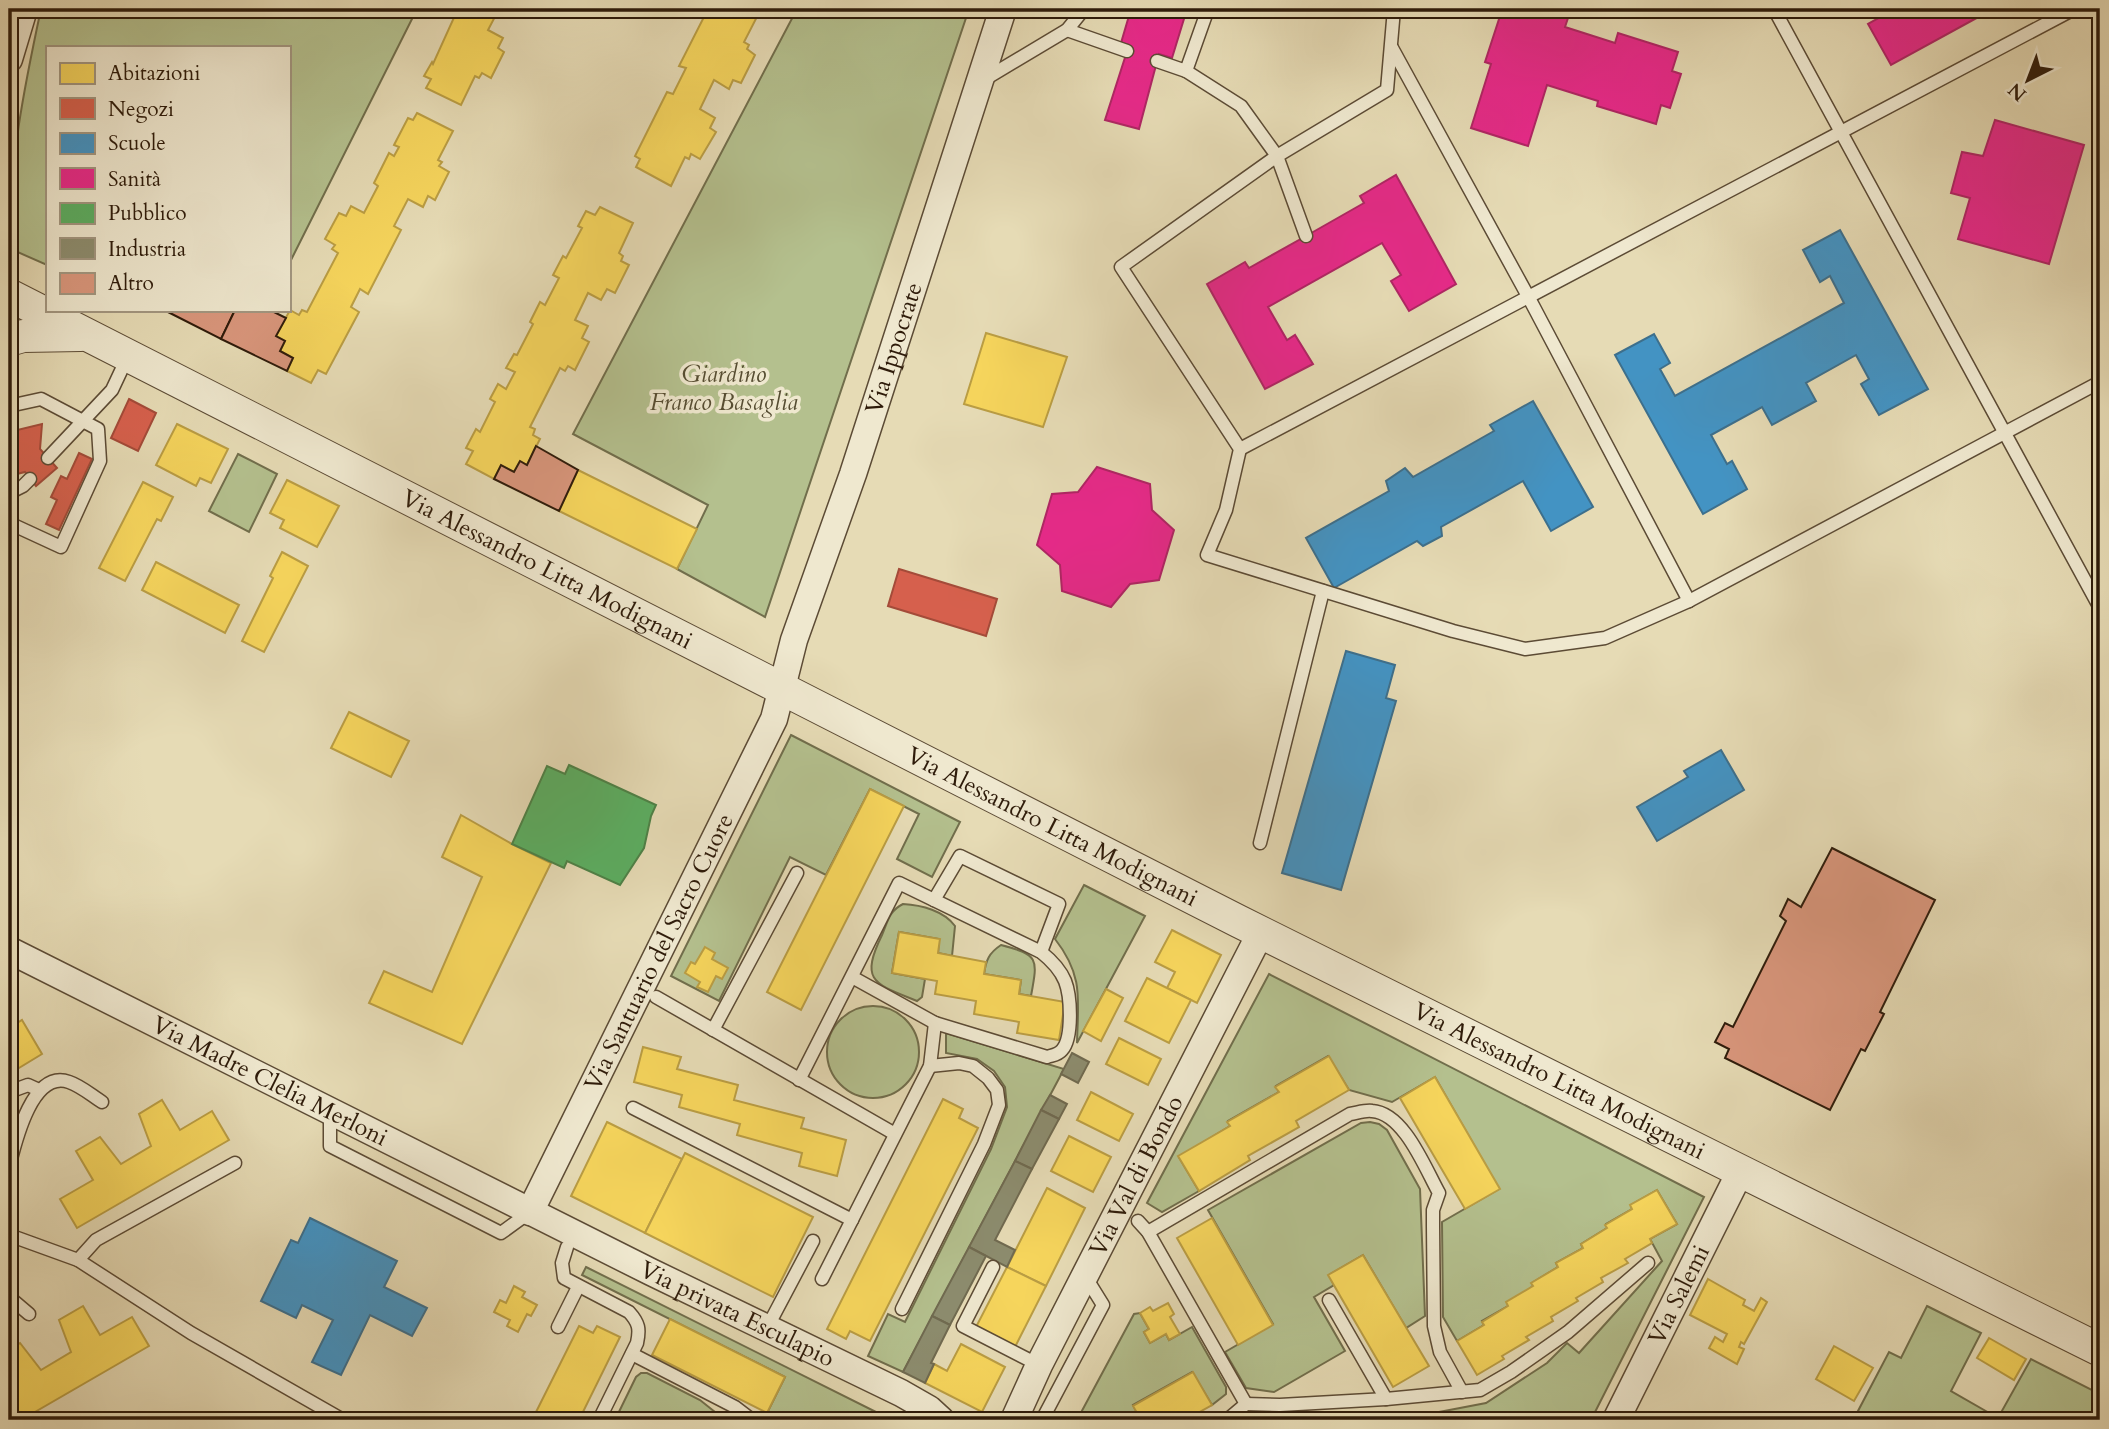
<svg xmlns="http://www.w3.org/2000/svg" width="2109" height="1429" font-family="Cardo,serif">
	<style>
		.green { fill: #b4c08e; stroke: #716e4c; stroke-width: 2 }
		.homes { fill: #f6d55c; stroke: #ba9d43; stroke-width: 2 }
		.shops { fill: #d6604d; stroke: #a44b39; stroke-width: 2 }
		.schools { fill: #4393c3; stroke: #3d6f8c; stroke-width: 2 }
		.health { fill: #e7298a; stroke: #b02564; stroke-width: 2 }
		.public { fill: #5aae61; stroke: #4d8247; stroke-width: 2 }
		.industry { fill: #8c8c6e; stroke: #706a50; stroke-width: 2 }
		.building { fill: #d9967c; stroke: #2e1b0a; stroke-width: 2 }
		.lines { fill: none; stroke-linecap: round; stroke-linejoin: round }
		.service-casing { stroke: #5c4b35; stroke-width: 15 }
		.minor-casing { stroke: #5c4b35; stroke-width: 29 }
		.tertiary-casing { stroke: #5c4b35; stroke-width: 34 }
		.service { stroke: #efe8cf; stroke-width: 12 }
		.minor { stroke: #efe8cf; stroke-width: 26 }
		.tertiary { stroke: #efe8cf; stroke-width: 32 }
		.labels { text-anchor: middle; stroke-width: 7; stroke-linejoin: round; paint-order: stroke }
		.street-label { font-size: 24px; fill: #2e1b0a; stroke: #efe8cf }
		.park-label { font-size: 24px; font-style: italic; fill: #564d32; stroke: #efe8cf }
	</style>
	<rect width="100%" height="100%" fill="#e6dbb5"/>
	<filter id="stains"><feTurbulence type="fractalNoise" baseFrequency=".00286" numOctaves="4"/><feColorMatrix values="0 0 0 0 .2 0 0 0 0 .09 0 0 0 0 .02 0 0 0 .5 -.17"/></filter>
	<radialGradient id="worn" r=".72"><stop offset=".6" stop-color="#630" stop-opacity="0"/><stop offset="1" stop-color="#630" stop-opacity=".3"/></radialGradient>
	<g class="green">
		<path d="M41,9H417L289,264V47H47V265L13,250L9,246C9,164 24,88 41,9Z"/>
		<path d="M797,9H969L765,617L677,569L708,505L573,434Z"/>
		<path d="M238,454L277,474L249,532L209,511Z"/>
		<path d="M791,735L960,822L932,877L897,859L919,814L870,789L826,875L790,857L719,1001L671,976Z"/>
		<path d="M1084,885L1145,916L1077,1043C1078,1000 1084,976 1055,939Z"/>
		<path d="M903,904C922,905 944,911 955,926L952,956L938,953L939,939L899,932L892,973L925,979L922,997L917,1001C875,984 859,982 882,935C888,921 889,911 903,904Z"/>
		<path d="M1001,945C1039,955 1038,958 1031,996L1019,994L1021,980L984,974C986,960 989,953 1001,945Z"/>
		<path d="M1269,974L1704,1197L1591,1420H1278L1288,1415L1387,1416L1439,1412L1486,1403L1547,1363L1567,1343L1579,1353L1662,1261L1650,1239L1677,1224L1657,1190L1631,1205L1632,1209L1606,1224L1607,1228L1581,1244L1583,1248L1556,1263L1558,1267L1532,1283L1533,1286L1508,1306L1482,1321L1484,1325L1457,1341L1443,1317L1442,1222L1499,1189L1435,1077L1392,1102L1349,1090L1328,1056L1276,1086L1279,1092L1228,1121L1230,1126L1179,1157L1199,1191L1162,1212L1147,1203Z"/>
		<circle cx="873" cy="1052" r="46"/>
		<path d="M946,1033L1064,1069L903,1372L868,1356L888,1314L905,1322L991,1149L1007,1107L1005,1087L994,1071L977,1059L946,1053Z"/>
		<path d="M1370,1122L1379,1124L1387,1130L1420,1189L1425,1316L1406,1328L1363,1255L1329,1275L1334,1285L1314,1297L1345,1351L1274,1392L1246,1388L1225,1352L1273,1324L1208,1210L1361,1123Z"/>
		<path d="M586,1267L892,1420H878L863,1413L859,1420H779L767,1413L785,1377L582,1275Z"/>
		<path d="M1927,1306L1981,1333L1951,1391L1998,1418L2031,1359L2100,1394V1420H1873L1858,1411L1889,1352L1901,1358Z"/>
		<path d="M1140,1313L1149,1329L1144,1332L1150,1343L1166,1334L1169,1340L1192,1327L1226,1387V1394L1212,1405L1192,1372L1133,1405L1141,1420H1077L1134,1314Z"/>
		<path d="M641,1373H647L700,1400L725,1420H615L636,1377Z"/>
	</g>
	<g class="homes">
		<path d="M468,9H499L488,30L503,38L498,48L504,52L491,78L482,73L479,78L475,76L461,105L426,88L431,79L424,76L432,62L433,64L456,13L464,17Z"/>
		<path d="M708,9H761L744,42L749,45L747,49L755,55L741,83L733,80L729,89L714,80L700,109L715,118L710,128L716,132L700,159L691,154L689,159L685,157L671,186L636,167L640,159L635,156L667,92L673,94L686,68L679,66Z"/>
		<path d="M417,113L453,131L438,160L442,162L439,166L449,172L435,200L428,196L423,207L408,199L394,226L401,230L368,294L360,289L351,307L359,312L326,374L318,370L311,383L287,371L293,358L280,351L285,341L276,336L290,310L299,315L302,310L307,312L338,253L332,249L335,245L325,239L339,213L346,216L351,206L364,213L378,186L374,183L389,153L394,156L399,147L394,145L408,118L413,120Z"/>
		<path d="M600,207L633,223L619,253L623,256L621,261L629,265L615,293L607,289L601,300L588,293L575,320L588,326L582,338L589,342L575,370L568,366L565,371L560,368L530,427L535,429L533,435L540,439L527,465L520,461L514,472L501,465L494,479L466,464L473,451L466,448L476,429L480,432L495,402L490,399L498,384L506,389L515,372L506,368L514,354L517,355L533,324L530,322L540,302L545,305L559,278L553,275L563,256L566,258L582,228L578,226L586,211L595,215Z"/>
		<path d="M986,333L1067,357L1043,427L964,404Z"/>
		<path d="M177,424L228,449L211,483L200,478L196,486L156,465Z"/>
		<path d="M578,470L697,529L677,569L559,511Z"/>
		<path d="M287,480L339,506L317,547L280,528L284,520L270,513Z"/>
		<path d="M143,482L173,497L161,521L157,519L125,581L99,568Z"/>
		<path d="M282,552L308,566L264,652L242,641L273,578L270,576Z"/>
		<path d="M156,562L239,605L225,633L142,590Z"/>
		<path d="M349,712L409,741L391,777L331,748Z"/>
		<path d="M870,789L904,806L801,1010L767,992Z"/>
		<path d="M461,815L512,844L551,863L462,1044L369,1003L384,971L432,992L482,877L442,857Z"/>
		<path d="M1172,930L1221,955L1197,1003L1167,988L1175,972L1155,962Z"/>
		<path d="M899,932L940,939L938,953L986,962L984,974L1021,980L1019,994L1065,1002L1059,1040L1017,1033L1019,1022L974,1014L976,1001L935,994L937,981L892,973Z"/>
		<path d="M705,947L715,953L712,959L728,968L722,979L716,976L708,992L697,987L700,982L685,973L691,962L695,964Z"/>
		<path d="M1147,978L1191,1000L1169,1043L1125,1021Z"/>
		<path d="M1106,989L1123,998L1101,1041L1083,1031Z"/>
		<path d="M22,1020L42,1054L9,1074V1028Z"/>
		<path d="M1119,1038L1161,1059L1148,1085L1106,1064Z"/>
		<path d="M643,1047L681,1057L677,1069L738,1085L734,1100L804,1118L801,1128L846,1140L837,1176L799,1166L802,1153L737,1135L740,1124L679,1107L682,1095L634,1082Z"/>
		<path d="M1329,1056L1349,1090L1296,1121L1299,1127L1248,1156L1250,1160L1199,1191L1178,1156L1230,1126L1227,1122L1279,1092L1275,1087Z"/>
		<path d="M1435,1077L1500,1189L1465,1209L1400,1098Z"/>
		<path d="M1091,1092L1133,1114L1119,1141L1077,1120Z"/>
		<path d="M943,1099L963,1109L959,1118L978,1128L870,1341L850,1331L846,1339L827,1329Z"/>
		<path d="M162,1100L180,1130L212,1111L229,1140L77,1228L60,1199L93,1180L76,1151L100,1137L121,1164L151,1146L139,1114Z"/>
		<path d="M607,1122L682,1159L645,1233L571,1196Z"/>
		<path d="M1069,1136L1111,1157L1093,1192L1051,1171Z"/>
		<path d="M685,1153L813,1217L773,1297L645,1233Z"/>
		<path d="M1047,1188L1085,1208L1046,1286L1007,1267Z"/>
		<path d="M1657,1190L1677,1224L1650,1239L1652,1243L1625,1259L1628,1263L1601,1278L1603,1282L1576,1298L1578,1301L1551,1317L1553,1321L1526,1337L1529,1340L1502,1356L1504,1359L1477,1375L1457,1341L1484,1325L1482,1322L1508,1306L1506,1302L1533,1286L1531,1283L1558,1267L1556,1263L1583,1248L1581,1244L1607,1228L1605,1225L1632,1209L1630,1205Z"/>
		<path d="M1212,1218L1273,1325L1238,1345L1177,1238Z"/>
		<path d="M1363,1255L1429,1366L1393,1387L1328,1275Z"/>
		<path d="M1007,1267L1046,1286L1015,1347L976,1327Z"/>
		<path d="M1708,1279L1745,1300L1743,1305L1754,1311L1761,1298L1767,1302L1744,1344L1741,1342L1739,1347L1744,1349L1737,1364L1709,1348L1715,1337L1723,1342L1727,1334L1690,1315Z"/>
		<path d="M514,1286L525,1292L522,1297L537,1305L531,1316L527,1314L518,1332L507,1326L510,1320L494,1312L500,1300L506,1303Z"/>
		<path d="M1168,1303L1174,1314L1170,1317L1180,1334L1169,1340L1166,1334L1150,1343L1144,1332L1149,1329L1140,1313L1150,1307L1153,1311Z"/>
		<path d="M83,1306L100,1335L132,1317L149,1346L21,1420H9V1389L13,1386L9,1379V1349L20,1343L41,1370L71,1352L59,1320Z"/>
		<path d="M670,1319L785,1377L767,1413L652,1355Z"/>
		<path d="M579,1326L593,1333L597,1326L620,1337L579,1420H532Z"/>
		<path d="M1989,1338L2026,1359L2014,1380L1977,1358Z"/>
		<path d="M961,1344L1005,1367L982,1412L925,1383L934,1364L947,1371Z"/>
		<path d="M1834,1346L1873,1368L1854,1401L1816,1379Z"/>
		<path d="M1193,1372L1212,1405L1185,1420H1141L1133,1406Z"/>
	</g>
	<g class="shops">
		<path d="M129,399L156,413L138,451L111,438Z"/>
		<path d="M42,424L40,449L57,468L36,486L25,472L9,476V432Z"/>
		<path d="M79,453L92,459L59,530L46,524L57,500L51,497L61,476L67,479Z"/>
		<path d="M899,569L997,599L986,636L888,606Z"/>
	</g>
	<g class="schools">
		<path d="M1840,230L1928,389L1879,415L1861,384L1869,379L1856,355L1806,383L1816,401L1772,425L1762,407L1711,435L1727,464L1732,461L1747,489L1703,514L1615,355L1654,334L1670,363L1660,369L1675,396L1844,303L1830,276L1820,282L1803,250Z"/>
		<path d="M1533,401L1593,507L1551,531L1523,481L1441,527L1442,536L1423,546L1417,541L1334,588L1306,538L1389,491L1386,481L1405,468L1413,477L1494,431L1490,425Z"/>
		<path d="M1346,651L1395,665L1386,698L1396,701L1341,890L1282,873Z"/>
		<path d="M1721,750L1744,790L1657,841L1637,807L1688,777L1684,771Z"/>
		<path d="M310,1218L397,1261L384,1287L427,1308L412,1336L370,1315L341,1375L312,1362L333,1320L302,1305L296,1318L261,1301L291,1240L298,1243Z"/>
	</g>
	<g class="health">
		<path d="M1131,9H1187L1172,58L1159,54L1139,129L1105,120L1129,45L1121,43Z"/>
		<path d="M1508,9H1571L1565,27L1615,43L1618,33L1678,52L1672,71L1681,74L1670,108L1661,105L1656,124L1597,106L1598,101L1547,85L1528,146L1471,128L1491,64L1485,62L1502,10L1507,11Z"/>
		<path d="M1895,9H1900L1903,16L1916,9H1993L1891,65L1868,24Z"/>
		<path d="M1995,120L2084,145L2049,264L1958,239L1970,198L1951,193L1962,152L1983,156Z"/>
		<path d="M1396,175L1456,284L1409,311L1391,281L1401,275L1382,243L1268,307L1287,340L1295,335L1313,364L1265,389L1207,284L1245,262L1249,268L1306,236L1364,203L1360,196Z"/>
		<path d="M1097,467L1150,484L1152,510L1174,530L1159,580L1130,584L1111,607L1062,591L1060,565L1037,545L1052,494L1078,492Z"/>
	</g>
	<path class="public" d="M569,765L656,805L651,816L644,848L620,885L567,861L564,868L512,844L547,766L565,774Z"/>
	<g class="industry">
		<path d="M1072,1053L1089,1062L1078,1083L1061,1074Z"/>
		<path d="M1050,1095L1067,1104L1059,1119L1041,1110Z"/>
		<path d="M1041,1110L1059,1119L1032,1169L1015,1161Z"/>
		<path d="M1015,1161L1032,1169L995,1240L1015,1250L1007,1267L969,1247Z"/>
		<path d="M969,1247L986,1256L950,1325L932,1316Z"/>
		<path d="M932,1316L950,1325L931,1363L934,1364L925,1383L903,1372Z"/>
	</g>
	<g class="building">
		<path d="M164,310H235L221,339Z"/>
		<path d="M235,310H270L286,318L276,336L285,341L280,351L293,358L287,371L221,339Z"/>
		<path d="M536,446L578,470L559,511L494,479L501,465L514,472L520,461L527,465Z"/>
		<path d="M1832,848L1935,900L1880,1012L1884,1014L1865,1051L1861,1049L1830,1110L1725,1058L1729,1049L1715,1042L1725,1023L1733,1027L1786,921L1780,916L1788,899L1801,907Z"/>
	</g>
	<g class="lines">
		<g class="service-casing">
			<g id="service">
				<path d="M1394,9L1387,90L1277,156L1121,267L1240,449L1226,510L1207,555L1453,631L1525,649L1605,638L1689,601L2100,382"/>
				<path d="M1774,9L2100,608"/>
				<path d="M1067,30L1127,51"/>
				<path d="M1392,48L1529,298L1689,601"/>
				<path d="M1157,61L1186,71L1208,9"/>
				<path d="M1186,71L1241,106L1277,156L1306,236"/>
				<path d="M985,79L1067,30L1084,9"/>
				<path d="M9,406L41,399L98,429L100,461L61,547L9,523"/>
				<path d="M1240,449L2074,9"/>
				<path d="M48,458L112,390L128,356"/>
				<path d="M9,493L23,486L30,479"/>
				<path d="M1260,843L1323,591"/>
				<path d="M934,900L960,856L1059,904L1041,952"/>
				<path d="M656,997L895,1134"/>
				<path d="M713,1030L797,873"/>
				<path d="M799,1080L899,883L1041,952C1051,960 1060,969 1065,981C1071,996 1073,1038 1062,1050C1058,1055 1053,1055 1047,1057L935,1023L852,977"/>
				<path d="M9,1092L28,1085L39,1090"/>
				<path d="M633,1108L852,1220"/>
				<path d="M330,1111V1146L501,1233L530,1212"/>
				<path d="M9,1167C15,1143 32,1069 69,1082C81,1086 91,1095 102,1102"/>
				<path d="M1138,1221L1148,1232L1246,1404L1227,1420"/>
				<path d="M1148,1232L1350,1114C1357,1113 1365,1110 1372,1111C1404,1113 1425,1168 1439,1193L1433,1210V1226L1434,1326L1440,1352L1462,1392"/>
				<path d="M9,1235L78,1260L191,1333L343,1420"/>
				<path d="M567,1247L562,1263L564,1278L629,1312C639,1323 640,1329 637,1343L599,1420"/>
				<path d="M78,1260L96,1240L235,1163"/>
				<path d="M993,1267L963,1326L1039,1365"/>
				<path d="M822,1279L930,1066L935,1023"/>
				<path d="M9,1297L29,1314"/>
				<path d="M1329,1300L1386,1399"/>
				<path d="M902,1309L984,1144L999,1105L997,1090L988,1078L973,1066L959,1063L930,1066"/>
				<path d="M558,1327L578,1287"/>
				<path d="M767,1328L813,1241"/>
				<path d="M632,1354L735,1407L752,1420"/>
				<path d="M1246,1404L1280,1405L1386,1399L1480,1390L1511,1372L1568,1332L1648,1263"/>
				<path d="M1042,1420L1103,1305L1085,1276"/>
			</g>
		</g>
		<g class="minor-casing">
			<g id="minor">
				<path d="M9,59L24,9"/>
				<path id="s1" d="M9,950L651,1272L901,1393L929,1409L941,1420"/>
				<path id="s2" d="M530,1212L774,719L794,640L853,474L1003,9"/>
				<path id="s3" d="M1014,1420L1039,1365L1261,932"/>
				<path id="s4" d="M1616,1420L1741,1170"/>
			</g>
		</g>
		<g class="tertiary-casing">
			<g id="tertiary">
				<path id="s5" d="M9,295L1238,921L2100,1350"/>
				<path d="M9,340L23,336L81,335"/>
			</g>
		</g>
		<use href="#service" class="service"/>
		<use href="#minor" class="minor"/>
		<use href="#tertiary" class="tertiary"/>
	</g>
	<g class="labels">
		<g class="street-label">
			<text dy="8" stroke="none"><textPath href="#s2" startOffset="940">Via Ippocrate</textPath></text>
			<text dy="8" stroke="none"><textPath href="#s5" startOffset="604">Via Alessandro Litta Modignani</textPath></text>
			<text dy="8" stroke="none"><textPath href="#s5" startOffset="1171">Via Alessandro Litta Modignani</textPath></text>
			<text dy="8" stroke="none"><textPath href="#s2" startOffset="290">Via Santuario del Sacro Cuore</textPath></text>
			<text dy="8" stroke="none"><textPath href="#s5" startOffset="1738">Via Alessandro Litta Modignani</textPath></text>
			<text dy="8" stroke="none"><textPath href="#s1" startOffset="292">Via Madre Clelia Merloni</textPath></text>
			<text dy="8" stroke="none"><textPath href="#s3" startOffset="273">Via Val di Bondo</textPath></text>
			<text dy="8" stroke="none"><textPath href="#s4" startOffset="140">Via Salemi</textPath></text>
			<text dy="8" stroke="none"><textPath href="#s1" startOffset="814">Via privata Esculapio</textPath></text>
		</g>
		<g class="park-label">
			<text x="724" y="382">Giardino<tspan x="724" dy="28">Franco Basaglia</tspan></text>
		</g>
	</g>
	<rect width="2109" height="1429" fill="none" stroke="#e6dbb5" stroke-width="35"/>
	<rect x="10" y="10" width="2088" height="1408" fill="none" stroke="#2e1b0a" stroke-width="3.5"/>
	<rect x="18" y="18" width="2074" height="1394" fill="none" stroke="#2e1b0a" stroke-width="2"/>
	<rect x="46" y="46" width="245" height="266" fill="#efe8cf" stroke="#a29680" stroke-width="2"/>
	<rect x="60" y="63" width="35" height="21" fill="#f6d55c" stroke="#a29680" stroke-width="2"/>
	<text x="108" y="80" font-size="21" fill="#2e1b0a">Abitazioni</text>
	<rect x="60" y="98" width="35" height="21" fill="#d6604d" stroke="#a29680" stroke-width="2"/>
	<text x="108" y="116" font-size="21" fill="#2e1b0a">Negozi</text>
	<rect x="60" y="133" width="35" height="21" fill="#4393c3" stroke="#a29680" stroke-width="2"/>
	<text x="108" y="150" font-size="21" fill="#2e1b0a">Scuole</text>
	<rect x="60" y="168" width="35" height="21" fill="#e7298a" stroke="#a29680" stroke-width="2"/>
	<text x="108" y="186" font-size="21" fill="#2e1b0a">Sanità</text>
	<rect x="60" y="203" width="35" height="21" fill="#5aae61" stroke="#a29680" stroke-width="2"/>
	<text x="108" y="220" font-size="21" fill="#2e1b0a">Pubblico</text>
	<rect x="60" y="238" width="35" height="21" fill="#8c8c6e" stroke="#a29680" stroke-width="2"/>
	<text x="108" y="256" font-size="21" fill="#2e1b0a">Industria</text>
	<rect x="60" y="273" width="35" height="21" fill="#d9967c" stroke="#a29680" stroke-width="2"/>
	<text x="108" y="290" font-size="21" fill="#2e1b0a">Altro</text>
	<g transform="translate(2028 80) rotate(222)" stroke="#efe8cf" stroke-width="5" paint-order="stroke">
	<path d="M0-5L12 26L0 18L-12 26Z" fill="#2e1b0a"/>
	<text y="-10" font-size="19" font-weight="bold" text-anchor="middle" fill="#2e1b0a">N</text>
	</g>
	<rect width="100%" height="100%" filter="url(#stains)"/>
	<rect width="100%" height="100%" fill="url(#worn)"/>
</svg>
